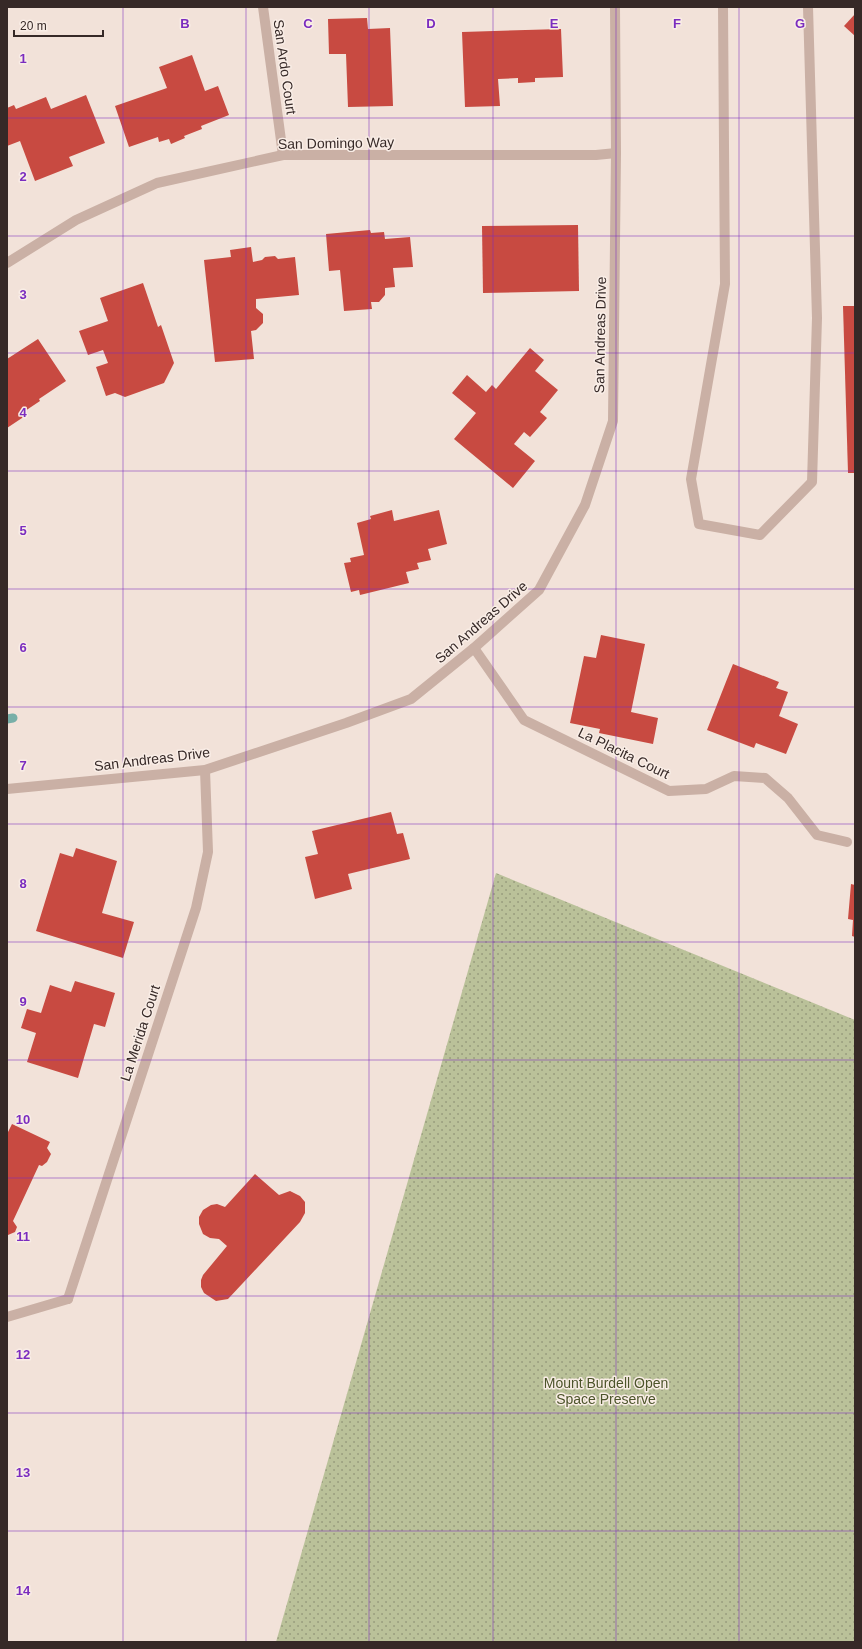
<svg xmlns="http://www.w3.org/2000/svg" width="862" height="1649" font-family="Helvetica,sans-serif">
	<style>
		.park { fill: url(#park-dots) }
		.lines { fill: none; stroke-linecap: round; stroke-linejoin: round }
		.stream { stroke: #78afa8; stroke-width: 9 }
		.building { fill: #c84a41 }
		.lane { stroke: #cab0a5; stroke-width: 10 }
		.street { stroke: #cab0a5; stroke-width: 10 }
		.grid { fill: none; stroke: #7b2cbf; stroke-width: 1; stroke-opacity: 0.55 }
		.labels { text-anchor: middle; stroke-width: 3; stroke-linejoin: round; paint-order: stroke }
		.street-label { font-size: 14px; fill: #362927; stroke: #f9ede6 }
		.park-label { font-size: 14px; fill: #4c542a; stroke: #f9ede6 }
		.grid-label { font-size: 13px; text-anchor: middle; font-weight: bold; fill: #7b2cbf; stroke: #f9ede6; stroke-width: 3; stroke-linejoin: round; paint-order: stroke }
	</style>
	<defs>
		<pattern id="park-dots" width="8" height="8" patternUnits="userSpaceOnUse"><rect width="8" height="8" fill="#bac199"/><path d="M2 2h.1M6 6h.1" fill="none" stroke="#989d7d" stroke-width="1.8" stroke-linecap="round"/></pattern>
	</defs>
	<rect width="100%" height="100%" fill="#f2e2d9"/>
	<path class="park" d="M496,873L855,1020V1642H276Z"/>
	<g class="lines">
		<path class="stream" d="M7,719L13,718"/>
	</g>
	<g class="building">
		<path d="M855,14V36L844,26Z"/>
		<path d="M367,18L368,29L390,28L393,106L348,107L346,54H329L328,19Z"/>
		<path d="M561,29L563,77L535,78V82L518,83V78L498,79L500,106L465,107L462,32Z"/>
		<path d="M192,55L205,91L218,86L229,115L201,126L202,129L184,136L185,138L171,144L169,139L159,142L158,137L129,147L115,106L167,88L159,67Z"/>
		<path d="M86,95L105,143L69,157L73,166L35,181L20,141L7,146V108L14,105L16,109L46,97L51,109Z"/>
		<path d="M578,225L579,291L483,293L482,226Z"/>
		<path d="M370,230L371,233L384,232L385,239L410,237L413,267L393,268L395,287L385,288V295L379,302H371L372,309L344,311L340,270L329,271L326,234Z"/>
		<path d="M251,247L253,262L262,260L265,257L275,256L278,259L295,257L299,295L256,299V308L263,314V323L256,330L251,331L254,359L215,362L204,260L231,257L230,250Z"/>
		<path d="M143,283L158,327L161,325L174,363L164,383L125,397L115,393L106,396L96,367L108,363L103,350L88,355L79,331L108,321L100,298Z"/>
		<path d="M843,306H855V473H848Z"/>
		<path d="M38,339L66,381L39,399L40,401L25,411L28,414L7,428V359Z"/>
		<path d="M530,348L544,360L535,371L558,390L540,412L547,418L530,437L524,432L514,444L535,461L513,488L454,439L476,413L452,393L467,375L486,392L492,385L496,389Z"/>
		<path d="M392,510L394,521L439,510L447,544L428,549L431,560L417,563L419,569L406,572L409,583L360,595L359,590L351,592L344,563L351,562L350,558L364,555L357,523L371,519L370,516Z"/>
		<path d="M601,635L645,644L631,712L658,718L653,744L599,733L600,729L570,723L584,656L596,658Z"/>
		<path d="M733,664L779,682L776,688L788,692L779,716L798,724L786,754L756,743L754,748L707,730Z"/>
		<path d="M391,812L397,834L403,833L410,859L348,874L352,889L315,899L305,857L318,854L312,831Z"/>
		<path d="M76,848L117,861L102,913L134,922L123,958L36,931L60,853L73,857Z"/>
		<path d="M851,884L855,885V937L852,936L853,920L848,919Z"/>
		<path d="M75,981L115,993L105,1027L94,1024L78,1078L27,1062L36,1033L21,1028L27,1009L41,1013L50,985L71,992Z"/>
		<path d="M12,1124L50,1142L47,1148L51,1154L47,1162L42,1166L39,1165L13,1221L17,1227L15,1232L8,1235L7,1234V1134Z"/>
		<path d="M255,1174L279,1195L290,1191L300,1196L305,1202V1213L300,1222L228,1299L216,1301L204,1293L201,1287V1280L203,1275L227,1246L219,1239L210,1238L203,1234L199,1224V1217L203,1210L211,1205L217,1204L225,1207Z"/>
	</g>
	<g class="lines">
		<g class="lane">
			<path d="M723,7L725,284L691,479L699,524L760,535L812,482L817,318L808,7"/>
			<path d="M7,1317L68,1299"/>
		</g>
		<g class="street">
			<path d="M263,7L283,155"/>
			<path d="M7,263L76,220L157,183L283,155H596L616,153"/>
			<path d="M474,648L524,720L669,791L706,789L734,776L765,778L788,798L817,835L847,842"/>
			<path d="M7,789L205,770L346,723L411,699L474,648L539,590L585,505L613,421L616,153L615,7"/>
			<path d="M68,1299L196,908L208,852L205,770"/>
		</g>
	</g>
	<path class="grid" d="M123,7V1642M246,7V1642M369,7V1642M493,7V1642M616,7V1642M739,7V1642M7,118H855M7,236H855M7,353H855M7,471H855M7,589H855M7,707H855M7,824H855M7,942H855M7,1060H855M7,1178H855M7,1296H855M7,1413H855M7,1531H855"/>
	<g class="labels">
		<g class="street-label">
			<text transform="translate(285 67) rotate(82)" y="5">San Ardo Court</text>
			<text transform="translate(336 143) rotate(-1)" y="5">San Domingo Way</text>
			<text transform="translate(600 335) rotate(-89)" y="5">San Andreas Drive</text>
			<text transform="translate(481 622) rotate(-41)" y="5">San Andreas Drive</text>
			<text transform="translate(624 753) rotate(26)" y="5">La Placita Court</text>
			<text transform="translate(152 759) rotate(-7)" y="5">San Andreas Drive</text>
			<text transform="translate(140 1033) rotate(-72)" y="5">La Merida Court</text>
		</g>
		<g class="park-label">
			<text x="606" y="1388">Mount Burdell Open<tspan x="606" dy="16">Space Preserve</tspan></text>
		</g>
	</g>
	<g class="grid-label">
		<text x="185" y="28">B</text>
		<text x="308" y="28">C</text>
		<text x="431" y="28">D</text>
		<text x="554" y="28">E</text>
		<text x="677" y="28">F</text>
		<text x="800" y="28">G</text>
		<text x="23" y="63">1</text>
		<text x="23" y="181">2</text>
		<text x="23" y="299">3</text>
		<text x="23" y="417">4</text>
		<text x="23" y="535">5</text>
		<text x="23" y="652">6</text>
		<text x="23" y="770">7</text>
		<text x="23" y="888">8</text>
		<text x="23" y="1006">9</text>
		<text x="23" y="1124">10</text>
		<text x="23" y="1241">11</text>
		<text x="23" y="1359">12</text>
		<text x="23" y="1477">13</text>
		<text x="23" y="1595">14</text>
	</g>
	<rect width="862" height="1649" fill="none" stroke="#362927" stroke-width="16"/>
	<path d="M14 30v6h89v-6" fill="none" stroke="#362927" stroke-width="2"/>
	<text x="20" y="30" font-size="12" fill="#362927" stroke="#f9ede6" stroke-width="3" paint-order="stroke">20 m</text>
</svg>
